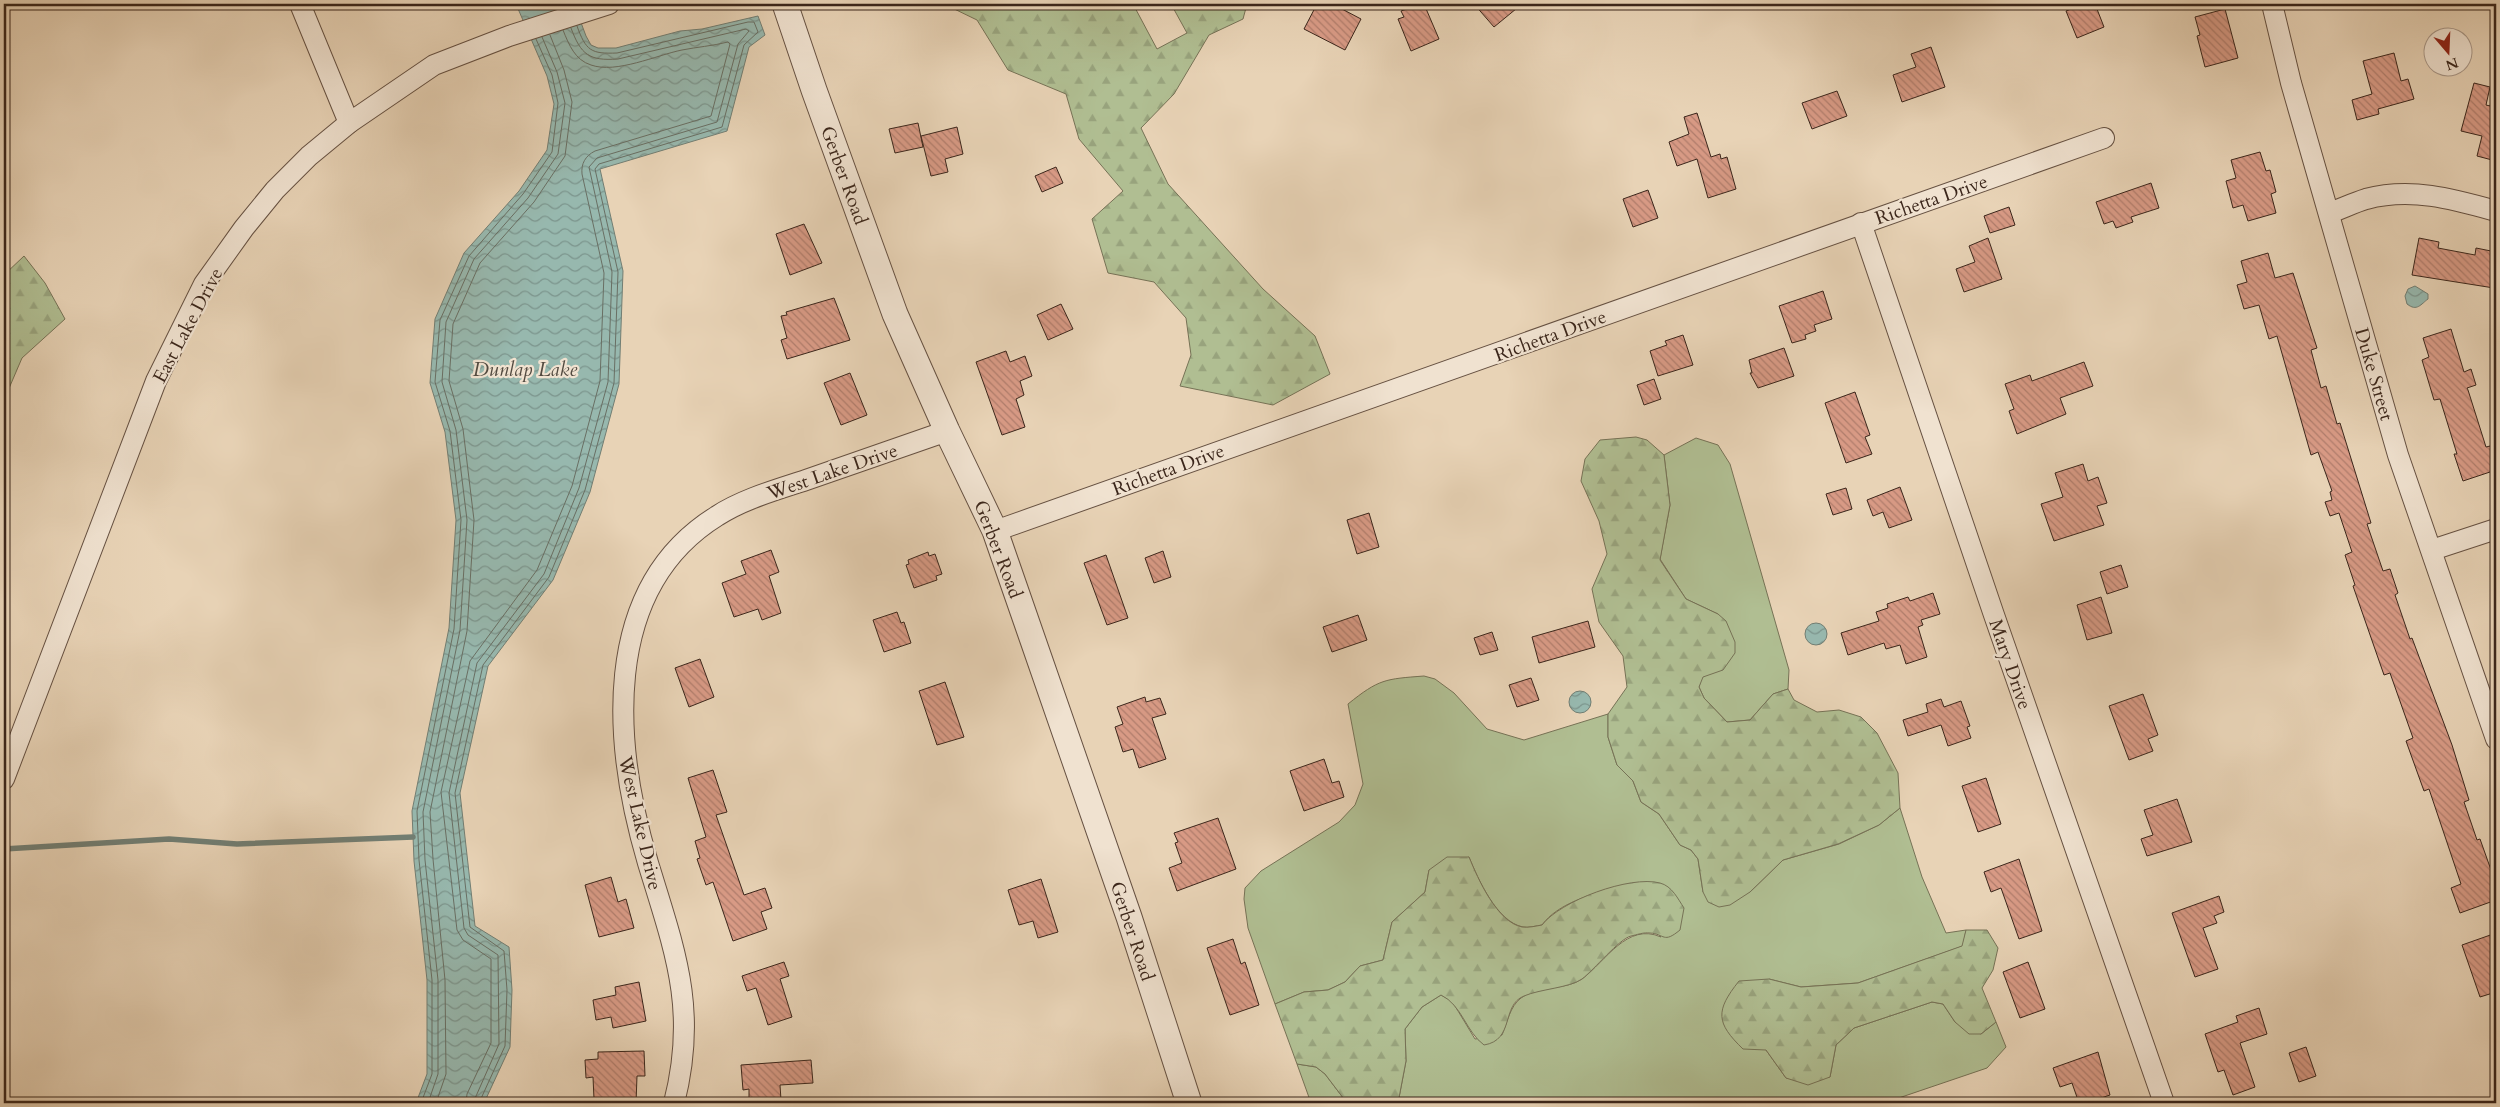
<svg xmlns="http://www.w3.org/2000/svg" width="2500" height="1107" font-family="Cardo,serif">
	<style>
		.green { fill: #b0be92; stroke: #767256 }
		.forest { fill: url(#forest-firs); stroke: #767256 }
		.water { fill: url(#water-waves); stroke: #727e73 }
		.lines { fill: none; stroke-linecap: round; stroke-linejoin: round }
		.shore { stroke: #696f64; stroke-width: 1 }
		.stream { stroke: #727e73; stroke-width: 5.5 }
		.building { fill: url(#building-back-hatch); stroke: #3b261b }
		.minor-casing { stroke: #665142; stroke-width: 22 }
		.tertiary-casing { stroke: #665142; stroke-width: 27 }
		.minor { stroke: #f0e2d0; stroke-width: 20 }
		.tertiary { stroke: #f0e2d0; stroke-width: 25 }
		.labels { text-anchor: middle; stroke-width: 4.5; stroke-linejoin: round; paint-order: stroke }
		.street-label { font-size: 19px; fill: #3b261b; stroke: #f0e2d0 }
		.water-label { font-size: 20px; font-style: italic; fill: #524a40; stroke: #f0e2d0 }
	</style>
	<defs>
		<pattern id="forest-firs" width="22" height="20" patternUnits="userSpaceOnUse" patternTransform="scale(1.25)"><rect width="22" height="20" fill="#b0be92"/><path d="M5 1l3.5 6h-7zM16 11l3.5 6h-7z" fill="#98a37d"/></pattern>
		<pattern id="water-waves" width="16" height="10" patternUnits="userSpaceOnUse" patternTransform="scale(1.25)"><rect width="16" height="10" fill="#97b8ae"/><path d="M0 5q4-4 8 0t8 0" fill="none" stroke="#7c958d"/></pattern>
		<pattern id="building-back-hatch" width="6" height="6" patternUnits="userSpaceOnUse" patternTransform="scale(1.25)"><rect width="6" height="6" fill="#d89a85"/><path d="M-1 5l2 2M0 0l6 6M5-1l2 2" fill="none" stroke="#b07d6c"/></pattern>
	</defs>
	<rect width="100%" height="100%" fill="#e8d3b6"/>
	<filter id="stains"><feTurbulence type="fractalNoise" baseFrequency=".004" numOctaves="4"/><feColorMatrix values="0 0 0 0 .2 0 0 0 0 .09 0 0 0 0 .02 0 0 0 .5 -.17"/></filter>
	<radialGradient id="worn" r=".72"><stop offset=".6" stop-color="#630" stop-opacity="0"/><stop offset="1" stop-color="#630" stop-opacity=".3"/></radialGradient>
	<g class="green">
		<path d="M1696,438L1718,445L1730,464L1789,670L1788,689L1773,694L1750,720L1727,722L1704,698L1699,687L1718,614L1686,599L1660,559L1670,505L1664,455Z"/>
		<path d="M1424,676L1435,679L1454,693L1487,729L1524,740L1608,714V737L1617,765L1633,781L1641,802L1659,814L1680,845L1691,850L1698,859L1703,892H1750L1783,860L1839,844L1879,825L1900,808L1922,877L1946,933L1966,930L1963,946L1858,983L1801,987L1769,979L1766,1050L1786,1078L1830,1077L1836,1045L1854,1028L1932,1002L1943,1004L1955,1022L1981,1034L1996,1022L2006,1047L1987,1068L1884,1103H1398L1406,1061L1405,1029L1422,1007L1441,995L1452,1001L1475,1039L1502,1035C1507,1023 1510,1006 1521,998C1535,986 1567,990 1582,979C1606,961 1627,922 1661,937L1615,887C1591,895 1558,903 1542,925C1536,926 1528,928 1523,927C1497,922 1478,879 1469,857L1429,870L1425,892L1392,922L1383,960L1360,966L1345,982L1328,990L1304,992L1275,1004L1248,928L1244,899L1245,888L1261,871L1339,822L1355,805L1363,784L1348,704C1379,679 1385,679 1424,676Z"/>
		<path d="M1297,1064L1316,1067L1325,1074L1347,1103H1311Z"/>
	</g>
	<g class="forest">
		<path d="M944,4H1133L1157,49L1187,33L1171,4H1247L1243,19L1209,35L1174,94L1141,128L1168,184L1263,289L1315,336L1330,374L1273,405L1180,386L1191,355L1186,318L1154,282L1108,273L1092,219L1123,191L1079,139L1066,94L1008,70L977,20Z"/>
		<path d="M24,256L45,283L65,319L22,358L4,400V275Z"/>
		<path d="M1636,437L1647,440L1664,455L1670,505L1660,560L1686,599L1718,614L1726,621L1735,642V653L1723,670L1703,677L1699,687L1704,698L1727,722L1750,720L1773,694L1788,689L1794,700L1817,712L1839,710L1861,717L1877,733L1898,773L1900,808L1879,825L1838,844L1783,860L1750,892L1730,905L1719,907L1708,902L1703,892L1698,859L1691,850L1680,845L1659,814L1641,802L1633,781L1617,765L1608,737V714L1627,687L1623,656L1599,622L1592,589L1607,554L1599,521L1581,481L1585,459L1600,440Z"/>
		<path d="M1447,857H1469C1478,879 1497,922 1522,927C1528,928 1536,926 1542,925C1560,901 1630,875 1660,883C1672,886 1678,899 1684,908L1680,930C1663,944 1665,934 1650,933C1644,932 1636,935 1631,936C1619,939 1594,970 1582,979C1569,988 1540,989 1524,996C1501,1005 1515,1040 1484,1045C1466,1032 1462,1005 1441,995L1422,1007L1405,1029L1406,1061L1398,1103H1347L1325,1074L1316,1067L1297,1064L1275,1004L1304,992L1328,990L1345,982L1360,966L1383,960L1392,922L1425,892L1429,870Z"/>
		<path d="M1966,930H1987L1998,948L1993,970L1982,988L1996,1022L1981,1034H1969L1955,1022L1943,1004L1932,1002L1854,1028L1836,1045L1830,1077L1808,1085L1786,1078L1766,1050L1743,1049C1716,1023 1715,1011 1739,981L1769,979L1801,987L1858,983L1962,946Z"/>
	</g>
	<g class="water">
		<path d="M516,4H574L586,36L591,45L598,48H616L680,31L702,29L758,16L765,35L749,47L727,131L600,169L623,271L619,384L590,492L553,580L488,666L460,793L475,926L509,947L512,990L510,1047L484,1103H416L427,1074V980L414,861L412,811L449,628L456,520L445,432L430,383L435,319L464,253L519,191L547,150L554,104L547,76Z"/>
		<path d="M2415,286L2428,294V299C2421,304 2417,312 2407,304L2405,296L2408,289Z"/>
		<circle cx="1816" cy="634" r="11"/>
		<circle cx="1580" cy="702" r="11"/>
	</g>
	<g class="lines">
		<g class="shore">
			<path d="M421,1103L432,1074V980L419,860L417,811L454,629L461,520L450,431L435,382L440,320L469,256L523,194L552,152L558,103L552,75L536,39"/>
			<path d="M428,1103L438,1074V980L425,860L423,812L460,630L467,520L456,430L442,382L446,322L474,259L528,198L558,154L565,103L557,72L542,37"/>
			<path d="M436,1103L446,1074L445,980L433,859L430,812L467,631L474,520L463,429L449,381L453,324L480,263L534,202L565,156L572,102L564,70L550,35"/>
			<path d="M466,1103L467,1094L491,1043V959L463,940L457,930L441,792L470,661L537,570L572,486L600,381L604,273L582,174C581,164 585,156 595,151L711,116L730,44L728,42C712,46 697,47 682,50C657,55 616,74 591,65C575,60 569,45 563,30"/>
			<path d="M473,1103L499,1044L498,955L468,935L464,928L449,793L477,663L544,574L579,488L608,382L612,272L589,167L597,158L717,122L738,44L749,31L746,29L618,59C589,61 581,55 571,28"/>
			<path d="M479,1103L505,1046L507,990L504,951L470,927L455,793L483,665L549,577L585,490L614,383L618,272L595,169L599,164L722,127L744,45L758,32L754,22H748L617,53C591,54 586,51 577,26"/>
		</g>
		<path class="stream" d="M4,849L169,839L237,844L413,837"/>
	</g>
	<g class="building">
		<path d="M1317,4H1345L1342,9L1361,19L1345,50L1304,29Z"/>
		<path d="M1405,4H1424L1439,39L1411,51L1398,19L1404,17L1401,11L1407,9Z"/>
		<path d="M1474,4H1522L1494,27Z"/>
		<path d="M2084,4H2095L2104,27L2077,38L2066,11Z"/>
		<path d="M2225,9L2238,58L2205,67L2197,36L2200,35L2195,17Z"/>
		<path d="M1931,47L1945,87L1902,102L1893,75L1916,67L1911,54Z"/>
		<path d="M2394,53L2401,81L2408,79L2414,99L2378,109L2379,114L2357,120L2352,100L2372,94L2363,61Z"/>
		<path d="M2474,83L2490,87L2486,105L2490,106L2491,102L2496,103V161L2477,156L2482,136L2461,131Z"/>
		<path d="M1837,91L1847,116L1812,129L1802,103Z"/>
		<path d="M1697,113L1711,157L1720,154L1721,159L1727,157L1736,189L1708,198L1697,159L1677,166L1669,142L1689,134L1684,117Z"/>
		<path d="M918,123L923,147L895,153L889,129Z"/>
		<path d="M957,127L963,154L945,159L948,172L931,176L921,136Z"/>
		<path d="M2260,152L2266,171L2270,170L2276,192L2271,194L2276,213L2248,221L2243,205L2233,208L2226,181L2236,178L2231,160Z"/>
		<path d="M1056,167L1063,183L1042,192L1035,176Z"/>
		<path d="M2151,183L2159,208L2131,217L2133,222L2116,228L2113,221L2104,224L2096,202Z"/>
		<path d="M1648,190L1658,218L1633,227L1623,199Z"/>
		<path d="M2009,207L2015,225L1990,233L1984,216Z"/>
		<path d="M804,224L822,263L790,275L776,234Z"/>
		<path d="M1988,238L2002,279L1964,292L1956,269L1975,262L1969,246Z"/>
		<path d="M2419,238L2439,242L2438,248L2475,255L2476,248L2496,252L2494,288L2412,275Z"/>
		<path d="M2268,253L2275,278L2293,273L2317,348L2311,350L2321,388L2326,386L2337,424L2340,423L2371,523L2367,524L2383,571L2390,569L2398,593L2395,595L2410,639L2412,638L2452,745L2469,800L2464,802L2477,840L2480,839L2496,884V900L2460,913L2451,888L2461,884L2429,789L2424,791L2406,741L2413,738L2390,673L2384,675L2353,586L2355,585L2345,555L2352,552L2339,513L2330,516L2325,502L2332,500L2330,492L2332,491L2318,452L2311,455L2277,336L2269,339L2259,305L2244,309L2237,285L2247,282L2241,261Z"/>
		<path d="M1823,291L1832,319L1814,325L1816,331L1805,335L1806,339L1792,343L1779,306Z"/>
		<path d="M834,298L850,340L787,359L781,340L787,338L781,316L787,315L786,312Z"/>
		<path d="M1061,304L1073,329L1048,340L1037,315Z"/>
		<path d="M2451,329L2464,372L2471,369L2476,385L2467,388L2468,390L2486,447L2490,446L2496,464V470L2463,481L2454,454H2457L2440,399L2434,400L2422,360L2429,357L2423,338Z"/>
		<path d="M1683,335L1693,365L1658,376L1650,351L1667,345L1665,341Z"/>
		<path d="M1784,348L1794,376L1758,388L1750,373H1752L1749,360Z"/>
		<path d="M1006,351L1010,362L1025,356L1032,376L1020,381L1024,395L1016,399L1025,427L1002,435L976,362Z"/>
		<path d="M2084,362L2093,386L2060,398L2066,414L2017,434L2009,411L2014,409L2005,384L2030,375L2032,381Z"/>
		<path d="M850,373L867,415L841,425L824,383Z"/>
		<path d="M1654,379L1661,399L1644,405L1637,385Z"/>
		<path d="M1855,392L1870,435L1865,437L1872,454L1846,463L1825,403Z"/>
		<path d="M2083,464L2088,481L2098,477L2107,503L2097,506L2104,525L2054,541L2041,504L2063,497L2055,473Z"/>
		<path d="M1900,487L1912,520L1889,528L1883,512L1873,516L1867,500Z"/>
		<path d="M1846,488L1852,509L1833,515L1826,494Z"/>
		<path d="M1369,513L1379,547L1357,554L1347,520Z"/>
		<path d="M771,550L779,572L769,576L781,613L762,620L758,609L734,617L722,583L746,574L741,561Z"/>
		<path d="M1163,551L1171,577L1154,583L1145,558Z"/>
		<path d="M928,552L929,556L935,554L942,574L936,576L937,580L914,588L906,565L909,564L908,560Z"/>
		<path d="M1106,555L1128,618L1107,625L1084,563Z"/>
		<path d="M2121,565L2128,587L2107,594L2100,572Z"/>
		<path d="M1933,593L1940,614L1921,620L1923,625L1918,627L1927,657L1906,664L1900,645L1886,649L1884,643L1848,655L1841,633L1879,621L1876,612L1888,608L1887,604L1908,597L1910,601Z"/>
		<path d="M2101,597L2112,633L2087,640L2077,605Z"/>
		<path d="M897,612L901,623L904,622L911,643L884,652L873,620Z"/>
		<path d="M1358,615L1367,640L1332,652L1323,627Z"/>
		<path d="M1588,621L1595,647L1539,663L1532,637Z"/>
		<path d="M1492,632L1498,650L1480,655L1474,638Z"/>
		<path d="M700,659L714,697L689,707L675,668Z"/>
		<path d="M1531,678L1539,700L1517,707L1509,685Z"/>
		<path d="M945,682L964,737L937,745L919,691Z"/>
		<path d="M2143,694L2158,735L2148,739L2153,751L2129,760L2109,706Z"/>
		<path d="M1145,697L1146,702L1160,698L1166,714L1152,718L1166,759L1139,768L1133,749L1123,752L1115,727L1123,724L1117,707Z"/>
		<path d="M1941,699L1944,707L1961,701L1970,726L1967,727L1971,738L1948,746L1941,725L1908,736L1903,720L1928,712L1926,704Z"/>
		<path d="M1324,759L1332,783L1339,781L1344,797L1304,811L1290,771Z"/>
		<path d="M713,770L727,812L716,815L744,895L765,888L772,908L761,912L767,929L733,941L713,882L706,885L697,859L700,858L695,841L706,837L688,778Z"/>
		<path d="M1986,778L2001,824L1978,832L1962,786Z"/>
		<path d="M2177,799L2192,842L2147,856L2141,839L2153,835L2144,810Z"/>
		<path d="M1218,818L1236,869L1177,891L1169,868L1182,863L1175,843L1178,842L1174,833Z"/>
		<path d="M2019,859L2042,931L2019,939L2001,888L1991,892L1984,872Z"/>
		<path d="M611,877L618,902L626,899L634,928L599,937L585,885Z"/>
		<path d="M1041,879L1058,932L1038,938L1033,921L1019,925L1008,890Z"/>
		<path d="M2219,896L2224,912L2214,916L2217,923L2203,928L2218,969L2195,977L2172,913Z"/>
		<path d="M2496,933V992L2480,997L2462,945Z"/>
		<path d="M1233,939L1241,964L1245,962L1259,1005L1230,1015L1207,948Z"/>
		<path d="M784,962L789,976L780,979L792,1017L768,1025L756,988L747,991L742,976Z"/>
		<path d="M2028,962L2045,1009L2020,1018L2003,972Z"/>
		<path d="M639,982L646,1021L613,1028L611,1017L596,1020L593,1000L616,995L615,987Z"/>
		<path d="M2259,1008L2267,1034L2240,1043L2255,1087L2233,1095L2224,1070L2218,1072L2205,1034L2238,1022L2236,1016Z"/>
		<path d="M2306,1047L2316,1076L2299,1082L2289,1053Z"/>
		<path d="M644,1051L645,1076H637L636,1103H606L601,1099H594L593,1077L586,1078L585,1060L598,1059V1052Z"/>
		<path d="M2098,1052L2110,1095L2086,1103H2079L2072,1083L2060,1087L2053,1068Z"/>
		<path d="M811,1060L813,1083L780,1085L781,1100L749,1102V1089L743,1090L741,1065Z"/>
	</g>
	<g class="lines">
		<g class="minor-casing">
			<g id="minor">
				<path d="M300,4L349,123"/>
				<path d="M2272,4L2291,83L2398,455L2496,739"/>
				<path d="M2329,213C2341,209 2353,203 2366,199C2411,187 2453,199 2496,211"/>
				<path d="M1861,223L1994,615L2164,1103"/>
				<path d="M995,531L2104,138"/>
				<path d="M2432,550L2496,529"/>
				<path d="M4,779L156,381L204,284L244,228L275,190L309,156L349,123L434,65L509,36L609,4"/>
				<path d="M674,1103C698,1010 675,951 648,863C614,748 598,590 717,516C743,499 776,490 806,480C853,464 900,447 947,431"/>
			</g>
		</g>
		<g class="tertiary-casing">
			<path id="tertiary" d="M785,4L814,90L895,314L947,431L995,531L1129,917L1189,1103"/>
		</g>
		<use href="#minor" class="minor"/>
		<use href="#tertiary" class="tertiary"/>
	</g>
	<g class="labels">
		<g class="street-label">
			<text transform="translate(845 175) rotate(70)" y="7">Gerber Road</text>
			<text transform="translate(1931 199) rotate(-19)" y="7">Richetta Drive</text>
			<text transform="translate(187 325) rotate(-62)" y="7">East Lake Drive</text>
			<text transform="translate(1550 335) rotate(-20)" y="7">Richetta Drive</text>
			<text transform="translate(2375 374) rotate(74)" y="7">Duke Street</text>
			<text transform="translate(1168 469) rotate(-20)" y="7">Richetta Drive</text>
			<text transform="translate(832 471) rotate(-19)" y="7">West Lake Drive</text>
			<text transform="translate(999 549) rotate(69)" y="7">Gerber Road</text>
			<text transform="translate(2011 664) rotate(71)" y="7">Mary Drive</text>
			<text transform="translate(641 823) rotate(77)" y="7">West Lake Drive</text>
			<text transform="translate(1133 931) rotate(72)" y="7">Gerber Road</text>
		</g>
		<g class="water-label">
			<text x="525" y="376">Dunlap Lake</text>
		</g>
	</g>
	<rect width="2500" height="1107" fill="none" stroke="#e8d3b6" stroke-width="20"/>
	<rect x="5" y="5" width="2490" height="1097" fill="none" stroke="#3b261b" stroke-width="2.5"/>
	<rect x="10" y="10" width="2480" height="1087" fill="none" stroke="#3b261b"/>
	<g transform="translate(2448 52) rotate(161)"><circle r="24" fill="#f0e2d0" stroke="#a89788"/>
	<path d="M0-4L9 19L0 12L-9 19Z" fill="#8f2418"/>
	<text y="-8" font-size="14" font-weight="bold" text-anchor="middle" fill="#3b261b">N</text>
	</g>
	<rect width="100%" height="100%" filter="url(#stains)"/>
	<rect width="100%" height="100%" fill="url(#worn)"/>
</svg>
